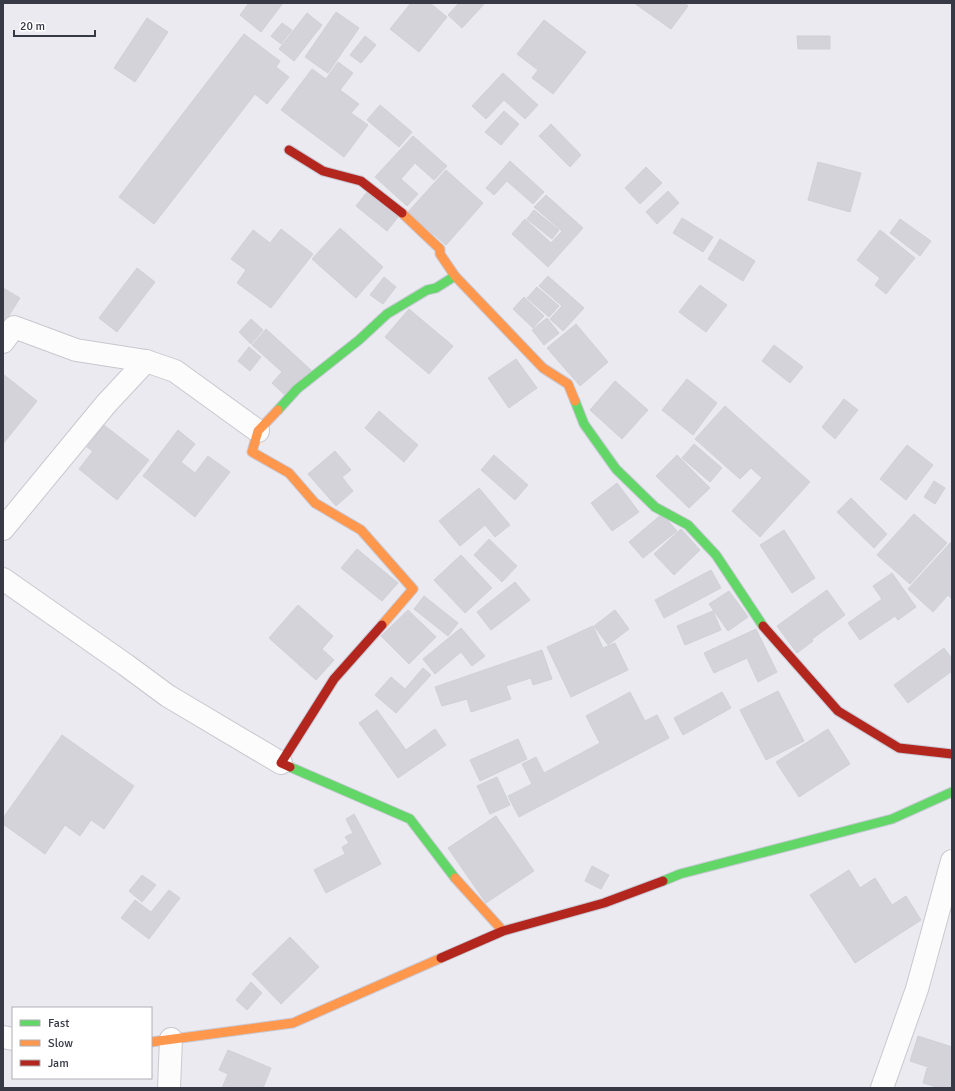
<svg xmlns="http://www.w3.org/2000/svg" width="955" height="1091" font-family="Signika,sans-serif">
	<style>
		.building { fill: #d3d3d9; stroke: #d0d1d8 }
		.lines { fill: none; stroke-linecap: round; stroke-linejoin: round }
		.street-casing { stroke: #c8c8ce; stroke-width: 24 }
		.fast-casing { stroke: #c9c9d6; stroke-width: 11 }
		.slow-casing { stroke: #c9c9d6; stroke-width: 11 }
		.jam-casing { stroke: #c9c9d6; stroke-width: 11 }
		.street { stroke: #fcfcfd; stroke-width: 22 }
		.fast { stroke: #63d668; stroke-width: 9 }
		.slow { stroke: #ff974d; stroke-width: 9 }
		.jam { stroke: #b3261e; stroke-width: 9 }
	</style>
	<rect width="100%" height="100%" fill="#eaeaf0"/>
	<g class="building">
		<path d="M249,3H283L261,32L240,15Z"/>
		<path d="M411,3H430L447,17L419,52L390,29Z"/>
		<path d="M459,3H485L462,28L448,15Z"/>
		<path d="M634,3H684L688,6L671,29Z"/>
		<path d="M336,12L359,28L328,73L305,57Z"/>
		<path d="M307,13L322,25L294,61L279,49Z"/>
		<path d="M147,18L168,32L135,82L114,68Z"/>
		<path d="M544,20L586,52L553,94L532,78L538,70L517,54Z"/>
		<path d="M282,23L292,30L281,44L271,36Z"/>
		<path d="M244,34L280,61L276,67L289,77L267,104L255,94L154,224L119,197Z"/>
		<path d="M365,36L376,45L361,63L350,55Z"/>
		<path d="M797,36H830V49H798Z"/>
		<path d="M338,62L353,73L340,90L359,104L351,113L368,125L344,157L281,110L312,69L326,79Z"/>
		<path d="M503,73L538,105L525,119L504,100L486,119L472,106Z"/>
		<path d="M380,105L412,132L399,147L367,120Z"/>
		<path d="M504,111L519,124L501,145L485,132Z"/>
		<path d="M551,124L581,155L570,167L539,136Z"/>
		<path d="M413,136L447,166L434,180L415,163L401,179L418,194L407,206L375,177Z"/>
		<path d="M510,161L544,192L533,204L507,181L494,195L486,188Z"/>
		<path d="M818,162L861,173L850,212L808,200Z"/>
		<path d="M646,167L662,183L640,204L625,188Z"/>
		<path d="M446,170L483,203L446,245L408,212Z"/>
		<path d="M668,191L679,203L657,224L646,212Z"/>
		<path d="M367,192L398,217L387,231L356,206Z"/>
		<path d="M546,195L583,228L548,267L512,234L525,219L551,243L562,231L534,207Z"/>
		<path d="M534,210L559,230L552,239L527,219Z"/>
		<path d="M682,218L713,237L703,252L673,233Z"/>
		<path d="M900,219L931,241L920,256L890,233Z"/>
		<path d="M340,228L383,267L356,298L312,259Z"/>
		<path d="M281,229L313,254L271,308L237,283L246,270L231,259L253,230L270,243Z"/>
		<path d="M880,230L915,258L886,294L875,285L880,278L857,260Z"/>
		<path d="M720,239L755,261L743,281L708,259Z"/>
		<path d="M137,268L155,282L117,332L99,318Z"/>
		<path d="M548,276L584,308L563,331L550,319L562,306L539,286Z"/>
		<path d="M384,277L396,287L383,304L370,295Z"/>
		<path d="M700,285L727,305L706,332L679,312Z"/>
		<path d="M537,287L559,306L549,317L527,298Z"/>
		<path d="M3,288L20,298L3,325Z"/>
		<path d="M524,297L544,316L533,328L513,309Z"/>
		<path d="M409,309L453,346L429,374L385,337Z"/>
		<path d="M547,318L559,333L544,345L532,330Z"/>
		<path d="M251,319L263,330L251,344L239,332Z"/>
		<path d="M576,324L608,362L580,386L547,348Z"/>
		<path d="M266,329L312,371L287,397L272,383L282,372L252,345Z"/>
		<path d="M774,345L803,367L790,383L762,361Z"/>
		<path d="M249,347L261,357L250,371L238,361Z"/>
		<path d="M516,359L537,388L509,408L488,378Z"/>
		<path d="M3,374L37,401L3,444Z"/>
		<path d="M687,379L717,403L693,435L662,410Z"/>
		<path d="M615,381L648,410L622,439L590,410Z"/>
		<path d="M844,399L858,410L835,439L822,427Z"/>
		<path d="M725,406L810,482L760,537L732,511L762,478L751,468L740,479L695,439Z"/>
		<path d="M379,411L418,445L404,462L365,428Z"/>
		<path d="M104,425L149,460L117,500L79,469L93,451L87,447Z"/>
		<path d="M178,430L195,444L181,462L195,473L208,456L230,472L195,517L143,476Z"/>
		<path d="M694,444L722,468L710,482L682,458Z"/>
		<path d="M907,445L933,465L906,500L880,479Z"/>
		<path d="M335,451L351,470L342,477L353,491L336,506L308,474Z"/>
		<path d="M494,455L528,485L515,500L481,470Z"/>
		<path d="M677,455L710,488L689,508L656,476Z"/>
		<path d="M934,481L945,488L935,504L924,497Z"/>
		<path d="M617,483L639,512L612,531L591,503Z"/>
		<path d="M479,488L510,525L495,537L485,525L460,546L439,521Z"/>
		<path d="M851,498L887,534L874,548L837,512Z"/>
		<path d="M662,514L677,531L643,558L629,542Z"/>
		<path d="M914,514L947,543L910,584L877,555Z"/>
		<path d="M681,529L700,550L674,575L654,554Z"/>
		<path d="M784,530L815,578L792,593L760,545Z"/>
		<path d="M489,539L517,566L502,582L474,555Z"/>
		<path d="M951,542L952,599L948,595L933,612L908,589Z"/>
		<path d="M357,549L398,583L382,601L341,568Z"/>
		<path d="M461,555L492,588L465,613L434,580Z"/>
		<path d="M711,570L721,588L664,618L655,600Z"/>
		<path d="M892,573L916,607L898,620L895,616L860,640L848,623L882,599L873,586Z"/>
		<path d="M515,582L530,600L491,630L477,612Z"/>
		<path d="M827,590L845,615L812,639L813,641L797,653L777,626Z"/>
		<path d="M729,591L748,617L728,631L709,604Z"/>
		<path d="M424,596L458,623L448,636L414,609Z"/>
		<path d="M298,605L333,636L322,649L334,660L316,680L269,638Z"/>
		<path d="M408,610L436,637L409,664L381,636Z"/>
		<path d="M615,610L629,629L608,645L594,626Z"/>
		<path d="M713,611L721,630L685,645L677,626Z"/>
		<path d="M593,626L603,648L615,643L628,670L571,697L547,647Z"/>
		<path d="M461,628L485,656L472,666L461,652L435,674L423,659Z"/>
		<path d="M756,629L777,672L758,682L747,658L714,673L704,653Z"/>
		<path d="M944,648L952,659V671L908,703L894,685Z"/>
		<path d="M542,650L552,679L533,685L531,678L506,686L511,699L471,712L467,699L442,706L435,687Z"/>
		<path d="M423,668L431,675L396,713L375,695L391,677L405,689Z"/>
		<path d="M778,691L804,741L766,760L740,710Z"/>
		<path d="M630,692L645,721L657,715L669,738L519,817L508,796L532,784L522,764L536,757L544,773L600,743L586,716Z"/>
		<path d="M722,692L731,708L683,735L674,718Z"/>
		<path d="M377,710L406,750L435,729L446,745L398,778L359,723Z"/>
		<path d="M828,729L850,764L799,797L776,762Z"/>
		<path d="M62,735L134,786L104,829L91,820L80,836L65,825L45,854L3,824V818Z"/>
		<path d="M518,739L527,759L480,781L470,760Z"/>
		<path d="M497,777L510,805L490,814L477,786Z"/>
		<path d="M354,814L381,864L326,893L314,870L345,854L342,847L349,843L345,837L353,833L346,819Z"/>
		<path d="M496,816L534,871L486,903L448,848Z"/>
		<path d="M592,866L609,875L601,889L585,881Z"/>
		<path d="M849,870L860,888L875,878L892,905L906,896L921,920L855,963L810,895Z"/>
		<path d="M142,875L156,885L142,902L129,891Z"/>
		<path d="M169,890L180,898L149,939L121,918L135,900L151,912Z"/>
		<path d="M290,937L319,967L281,1004L252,974Z"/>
		<path d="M251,982L262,993L247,1010L236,1000Z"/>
		<path d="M918,1036L952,1047V1075L910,1061Z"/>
		<path d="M228,1050L271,1068L263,1088H222L228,1074L219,1070Z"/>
		<path d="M927,1068L952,1076L950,1088H940L923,1083Z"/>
	</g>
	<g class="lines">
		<g class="street-casing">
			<g id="street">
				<path d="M3,342L14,327L76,350L146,361"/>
				<path d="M3,529L106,404L146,361L175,371L258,431"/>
				<path d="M3,579L126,665L168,696L281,763"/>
				<path d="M3,1037L13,1039"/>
				<path d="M169,1088L171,1039"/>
				<path d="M882,1088L917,989L952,861"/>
			</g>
		</g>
		<g class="fast-casing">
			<g id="fast">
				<path d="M575,401L584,424L616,469L655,507L688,525L716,555L763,626"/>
				<path d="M278,410L297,389L359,340L387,314L427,290L436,288L455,276"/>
				<path d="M290,767L410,819L455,878"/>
				<path d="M663,881L680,874L892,819L952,792"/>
			</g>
		</g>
		<g class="slow-casing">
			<g id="slow">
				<path d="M402,213L440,249V254L455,276L543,368L568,384L575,401"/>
				<path d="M278,410L258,431L252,452L289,473L315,503L361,530L413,589L382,625"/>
				<path d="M455,878L503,931"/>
				<path d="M151,1042L293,1023L441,958"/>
			</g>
		</g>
		<g class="jam-casing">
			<g id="jam">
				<path d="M289,150L323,171L361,181L402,213"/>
				<path d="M763,626L838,711L899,748L952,754"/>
				<path d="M290,767L281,763L334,679L382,625"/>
				<path d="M441,958L503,931L604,903L663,881"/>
			</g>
		</g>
		<use href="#street" class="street"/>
		<use href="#fast" class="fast"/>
		<use href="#slow" class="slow"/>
		<use href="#jam" class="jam"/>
	</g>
	<rect width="955" height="1091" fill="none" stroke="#373945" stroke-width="8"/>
	<rect x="12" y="1007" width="140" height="72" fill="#ffffff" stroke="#afb0b5"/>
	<rect x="20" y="1020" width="20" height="6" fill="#63d668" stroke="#afb0b5"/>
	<text x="48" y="1027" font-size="12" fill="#373945">Fast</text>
	<rect x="20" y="1040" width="20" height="6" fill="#ff974d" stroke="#afb0b5"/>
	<text x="48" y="1047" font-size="12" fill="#373945">Slow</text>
	<rect x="20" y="1060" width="20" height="6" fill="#b3261e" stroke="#afb0b5"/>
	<text x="48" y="1067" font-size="12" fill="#373945">Jam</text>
	<path d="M14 30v6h81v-6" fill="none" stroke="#373945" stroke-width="2"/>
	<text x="20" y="30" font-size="12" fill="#373945" stroke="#ffffff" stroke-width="3" paint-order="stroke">20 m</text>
</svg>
